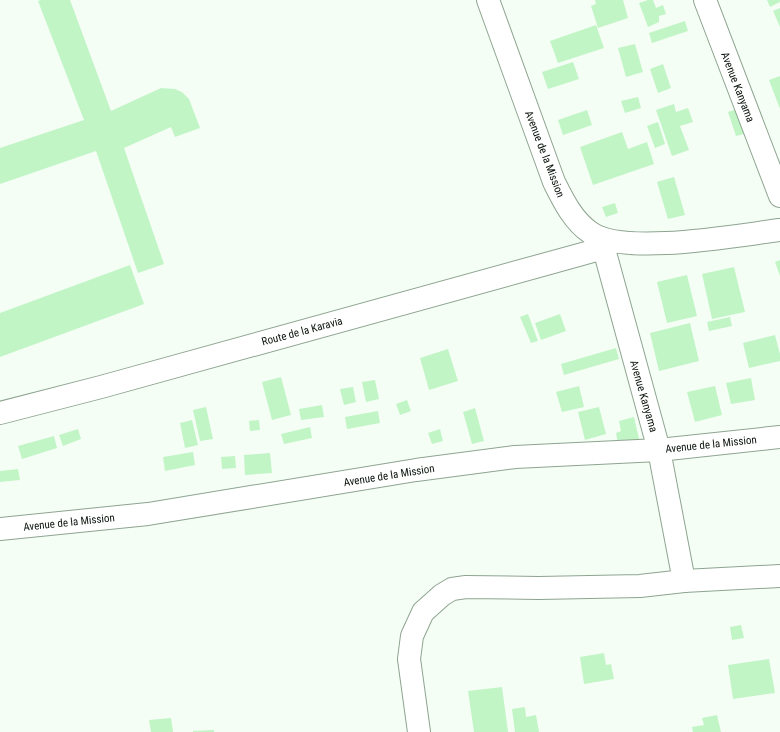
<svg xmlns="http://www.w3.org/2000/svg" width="780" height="732" font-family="'Roboto Condensed',sans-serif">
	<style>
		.building { fill: #c1f5c6 }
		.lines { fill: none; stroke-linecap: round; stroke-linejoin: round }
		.minor-casing { stroke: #8ea490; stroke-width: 24 }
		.minor { stroke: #fff; stroke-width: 22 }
		.labels { text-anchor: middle; stroke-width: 3; stroke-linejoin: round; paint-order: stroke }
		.street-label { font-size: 11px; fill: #0b130c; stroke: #fff }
	</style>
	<rect width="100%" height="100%" fill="#f5fef5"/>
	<g class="building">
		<path d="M41,0H70L111,111L161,88L175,89L182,92L189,99L200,128L175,137L171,127L124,148L164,264L138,273L96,151L0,184V148L84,120L38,1Z"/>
		<path d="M595,0H623L628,18L598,28L591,6L596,4Z"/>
		<path d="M648,0H653L656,8L663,5L666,14L659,16V22L648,27L639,3Z"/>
		<path d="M767,0H780V2L770,7Z"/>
		<path d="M780,8V27L773,11Z"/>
		<path d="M685,21L688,31L652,43L649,33Z"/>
		<path d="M596,25L604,48L558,63L550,41Z"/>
		<path d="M635,44L643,72L626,77L618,48Z"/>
		<path d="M573,62L579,79L548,89L542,72Z"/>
		<path d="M663,64L671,88L658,93L650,69Z"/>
		<path d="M780,76V109L769,80Z"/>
		<path d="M638,97L641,108L625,113L621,101Z"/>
		<path d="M674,104L676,112L688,108L693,122L680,126L689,150L672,156L656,110Z"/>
		<path d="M740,108L748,133L736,136L728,112Z"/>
		<path d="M587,110L592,125L563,135L558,120Z"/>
		<path d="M658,122L665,144L655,148L647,126Z"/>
		<path d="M622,132L628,149L647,142L654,164L593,185L580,147Z"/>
		<path d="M674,177L685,215L668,219L657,182Z"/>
		<path d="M615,203L618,213L606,217L602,207Z"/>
		<path d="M780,260V276L775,262Z"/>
		<path d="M130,265L144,304L0,357V313Z"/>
		<path d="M734,267L745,312L712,319L702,274Z"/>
		<path d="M687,275L697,316L667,323L657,282Z"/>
		<path d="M528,314L538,341L531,343L520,317Z"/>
		<path d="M560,314L566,331L541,340L535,323Z"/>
		<path d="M730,317L732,326L709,331L707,322Z"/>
		<path d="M690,323L699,361L659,371L650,333Z"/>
		<path d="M775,335L780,354V361L749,368L743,343Z"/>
		<path d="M616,348L619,359L564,375L561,364Z"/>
		<path d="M448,349L458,381L429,390L420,358Z"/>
		<path d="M281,377L291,415L272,420L262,382Z"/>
		<path d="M751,378L755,400L731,404L726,383Z"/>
		<path d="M375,380L379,399L366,402L362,382Z"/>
		<path d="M579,386L584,407L562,412L556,392Z"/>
		<path d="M715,386L722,415L695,422L687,392Z"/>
		<path d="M353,387L356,402L344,405L340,389Z"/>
		<path d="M407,400L411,411L400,415L396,404Z"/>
		<path d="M322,405L324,417L301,420L299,409Z"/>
		<path d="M206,407L213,439L200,441L193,410Z"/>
		<path d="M599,407L606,434L585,440L578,412Z"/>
		<path d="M475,408L484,441L472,444L463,412Z"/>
		<path d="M378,411L380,423L347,429L345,417Z"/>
		<path d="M634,417L639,439L618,444L616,433L621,431L619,421Z"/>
		<path d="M192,420L198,445L185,448L180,423Z"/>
		<path d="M259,420L260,430L250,431L249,421Z"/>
		<path d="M310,427L312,438L284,444L281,434Z"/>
		<path d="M78,429L81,439L63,446L59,435Z"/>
		<path d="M440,429L443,441L432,444L428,433Z"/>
		<path d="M54,436L57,448L22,459L18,446Z"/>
		<path d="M193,452L195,465L165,471L163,457Z"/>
		<path d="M270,453L272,473L245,475L244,455Z"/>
		<path d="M235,456L236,468L222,469L221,457Z"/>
		<path d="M18,469L20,480L0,482V471Z"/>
		<path d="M741,625L744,638L732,640L730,627Z"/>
		<path d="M604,653L606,665L611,664L614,679L584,684L580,657Z"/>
		<path d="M769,659L775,693L733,699L728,665Z"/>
		<path d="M502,687L508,732H474L468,691Z"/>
		<path d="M525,707L526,717L536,715L539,732H515L512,709Z"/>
		<path d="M717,715L721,732H693L692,727L704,725L702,718Z"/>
		<path d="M171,718L173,732H151L149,720Z"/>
		<path d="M214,730V732H193V731Z"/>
	</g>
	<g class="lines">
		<g class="minor-casing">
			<g id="minor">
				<path d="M488,0L554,182C563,200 573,221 591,233C624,256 739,235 780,230"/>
				<path d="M705,0L780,196"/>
				<path d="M601,238L659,450L684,581"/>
				<path d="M0,413L101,387L604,248"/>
				<path d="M0,529L148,514L416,470L515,457L659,450L780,437"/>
				<path d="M419,732L409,659L412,636L423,612L442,595L452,589L466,587L539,588L640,586L684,581L780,576"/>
			</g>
		</g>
		<use href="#minor" class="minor"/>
	</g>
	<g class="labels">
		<g class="street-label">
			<text transform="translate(738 87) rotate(69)" y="4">Avenue Kanyama</text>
			<text transform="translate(545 154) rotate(69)" y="4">Avenue de la Mission</text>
			<text transform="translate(302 331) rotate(-15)" y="4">Route de la Karavia</text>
			<text transform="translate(644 396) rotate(74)" y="4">Avenue Kanyama</text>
			<text transform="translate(711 444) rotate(-6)" y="4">Avenue de la Mission</text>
			<text transform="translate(389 475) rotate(-9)" y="4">Avenue de la Mission</text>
			<text transform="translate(69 522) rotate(-6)" y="4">Avenue de la Mission</text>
		</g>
	</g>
</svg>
